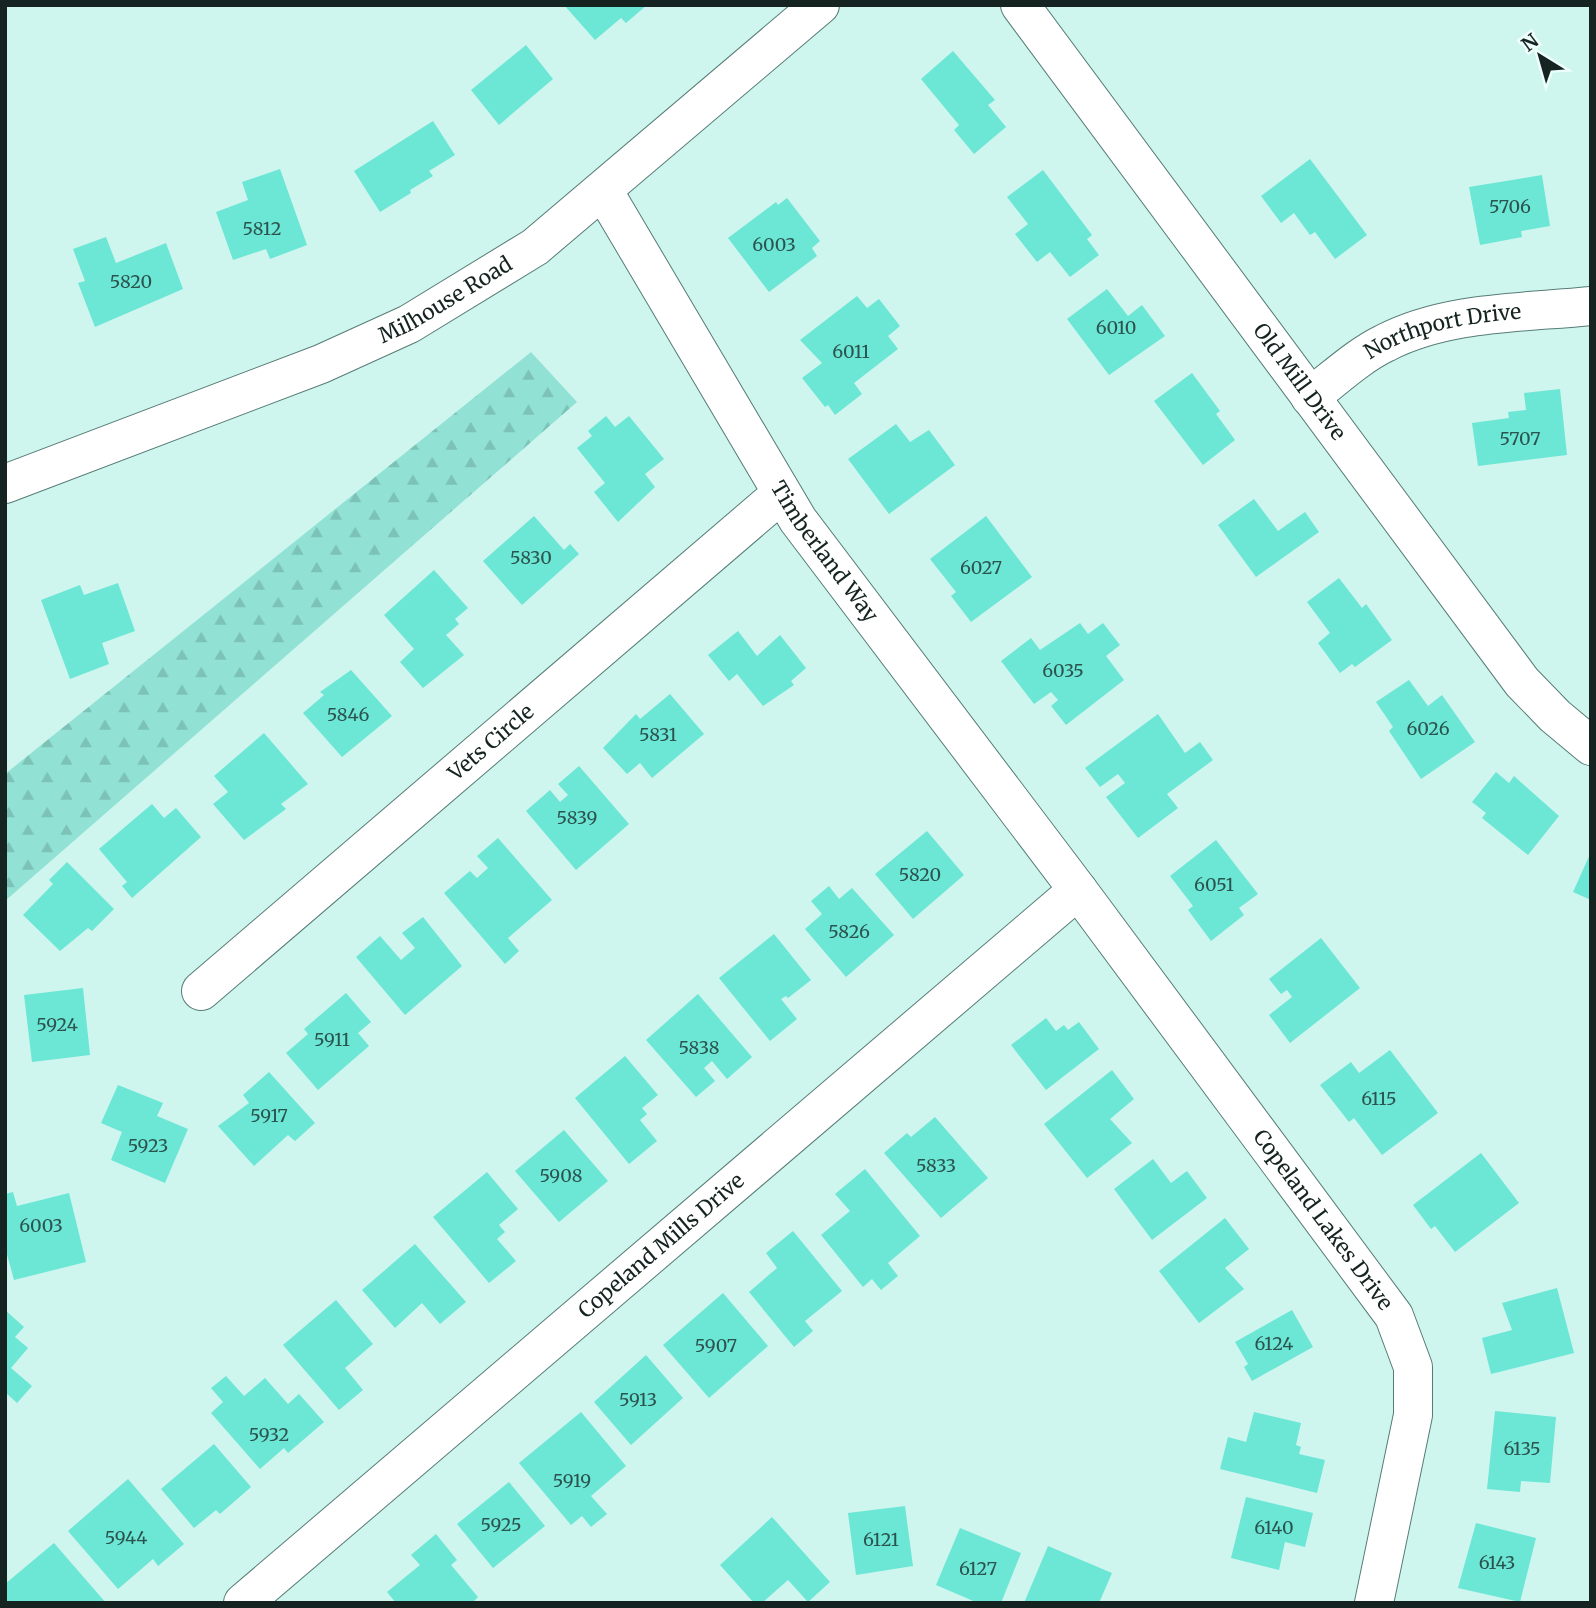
<svg xmlns="http://www.w3.org/2000/svg" width="1596" height="1608" font-family="Merriweather,serif">
	<style>
		.forest { fill: url(#forest-firs) }
		.building { fill: #6ce6d5 }
		.lines { fill: none; stroke-linecap: round; stroke-linejoin: round }
		.minor-casing { stroke: #577c76; stroke-width: 40 }
		.minor { stroke: #fff; stroke-width: 38 }
		.labels { text-anchor: middle; stroke-width: 7; stroke-linejoin: round; paint-order: stroke }
		.number-label { font-size: 18px; fill: #2b544e }
		.street-label { font-size: 21px; fill: #152421; stroke: #eefefb }
	</style>
	<defs>
		<pattern id="forest-firs" width="22" height="20" patternUnits="userSpaceOnUse" patternTransform="scale(1.75)"><rect width="22" height="20" fill="#91e2d5"/><path d="M5 1l3.5 6h-7zM16 11l3.5 6h-7z" fill="#7cc2b7"/></pattern>
	</defs>
	<rect width="100%" height="100%" fill="#cef6ef"/>
	<path class="forest" d="M531,352L577,402L5,901V774Z"/>
	<g class="building">
		<path d="M564,5H647L626,23L621,18L595,40Z"/>
		<path d="M526,45L553,79L499,125L471,90Z"/>
		<path d="M953,51L995,100L988,105L1006,127L974,154L954,130L959,125L921,79Z"/>
		<path d="M433,121L455,155L429,171L433,176L410,190L411,193L380,212L354,171Z"/>
		<path d="M1310,159L1367,235L1335,259L1315,232L1310,235L1294,213L1281,223L1261,196Z"/>
		<path d="M280,169L307,245L270,259L266,249L233,260L216,212L248,200L242,182Z"/>
		<path d="M1043,170L1092,235L1087,239L1099,255L1070,277L1050,252L1037,262L1015,234L1028,224L1007,197Z"/>
		<path d="M1542,175L1550,226L1521,231L1522,237L1480,245L1469,187Z"/>
		<path d="M787,198L820,241L812,248L817,256L769,292L728,238L776,202L778,205Z"/>
		<path d="M106,237L116,263L166,243L183,289L95,327L78,283L85,281L73,249Z"/>
		<path d="M1107,289L1128,316L1142,305L1165,336L1109,375L1067,319Z"/>
		<path d="M857,296L867,308L879,299L900,326L888,336L898,349L854,383L862,394L835,415L828,405L825,407L802,378L822,363L800,340Z"/>
		<path d="M1192,373L1220,411L1216,414L1235,440L1203,465L1154,401Z"/>
		<path d="M1560,389L1567,455L1478,466L1472,423L1509,418L1508,412L1526,410L1524,393Z"/>
		<path d="M606,416L615,427L629,416L664,459L645,474L655,487L618,522L594,492L605,483L577,448L592,436L588,431Z"/>
		<path d="M896,424L910,442L929,430L955,465L889,514L848,459Z"/>
		<path d="M1254,499L1278,531L1305,512L1319,532L1256,577L1218,525Z"/>
		<path d="M534,516L564,550L570,544L579,554L522,605L483,561Z"/>
		<path d="M986,516L1032,577L971,622L951,596L956,592L930,559Z"/>
		<path d="M434,570L468,608L455,619L459,624L446,635L464,655L423,688L400,662L414,649L384,615Z"/>
		<path d="M1339,578L1362,608L1366,604L1392,640L1355,667L1352,664L1340,673L1318,643L1330,633L1307,602Z"/>
		<path d="M118,583L135,631L102,643L109,664L70,679L41,600L80,585L84,595Z"/>
		<path d="M1080,623L1088,634L1103,623L1120,645L1106,656L1124,680L1066,725L1051,706L1058,700L1051,692L1034,704L1001,661L1031,638L1040,650Z"/>
		<path d="M738,631L757,656L780,635L806,668L791,681L794,685L763,706L737,674L729,681L708,655Z"/>
		<path d="M351,670L392,716L342,757L303,713L324,695L320,692Z"/>
		<path d="M1409,680L1428,706L1442,695L1475,742L1421,779L1389,731L1393,727L1376,702Z"/>
		<path d="M670,694L704,734L652,778L640,763L627,774L603,748L636,714L640,719Z"/>
		<path d="M1158,714L1185,753L1200,742L1213,760L1167,794L1178,808L1138,838L1106,797L1125,783L1118,774L1100,787L1085,768Z"/>
		<path d="M264,733L308,784L281,804L286,809L244,840L213,804L228,792L214,776Z"/>
		<path d="M579,766L629,824L576,870L526,811L550,790L560,802L568,795L558,784Z"/>
		<path d="M1496,772L1509,783L1514,776L1559,816L1528,855L1482,818L1486,813L1472,802Z"/>
		<path d="M152,804L164,818L176,808L201,837L132,898L122,886L127,882L99,849Z"/>
		<path d="M927,831L964,875L913,919L875,874Z"/>
		<path d="M498,838L552,900L508,938L519,951L505,964L444,893L470,871L477,878L488,868L477,856Z"/>
		<path d="M1216,840L1258,894L1239,908L1244,915L1211,941L1188,910L1193,906L1170,876Z"/>
		<path d="M1591,852V900L1573,892Z"/>
		<path d="M67,862L114,909L92,931L88,928L60,951L23,915L53,884L49,880Z"/>
		<path d="M829,886L839,899L852,888L894,935L846,977L805,929L822,914L811,901Z"/>
		<path d="M423,917L462,966L405,1015L356,957L380,936L401,960L415,948L402,933Z"/>
		<path d="M774,934L811,980L788,998L786,996L781,999L797,1019L770,1041L719,978Z"/>
		<path d="M1321,938L1360,988L1290,1043L1269,1015L1292,997L1287,990L1281,994L1269,979Z"/>
		<path d="M83,988L90,1055L32,1062L24,995Z"/>
		<path d="M346,993L371,1022L358,1033L369,1046L318,1090L286,1053L308,1034L304,1029Z"/>
		<path d="M698,994L752,1057L727,1079L712,1061L704,1068L715,1081L696,1097L646,1040Z"/>
		<path d="M1046,1018L1056,1031L1064,1025L1068,1030L1079,1022L1099,1049L1046,1090L1011,1045Z"/>
		<path d="M1390,1050L1438,1113L1382,1155L1354,1118L1349,1122L1320,1085L1351,1062L1359,1073Z"/>
		<path d="M625,1056L658,1095L642,1108L647,1114L640,1120L657,1141L629,1164L575,1098Z"/>
		<path d="M1112,1070L1134,1099L1110,1119L1132,1143L1087,1178L1044,1124Z"/>
		<path d="M269,1072L315,1123L295,1141L288,1135L254,1166L218,1126L249,1103L243,1095Z"/>
		<path d="M118,1085L163,1103L157,1116L188,1129L165,1183L111,1160L122,1132L101,1123Z"/>
		<path d="M935,1117L988,1178L941,1218L884,1153L907,1133L911,1137Z"/>
		<path d="M564,1130L608,1181L559,1222L515,1171Z"/>
		<path d="M1481,1153L1519,1203L1455,1252L1435,1226L1431,1229L1413,1205Z"/>
		<path d="M1153,1159L1171,1183L1187,1171L1207,1198L1152,1240L1114,1189Z"/>
		<path d="M865,1169L920,1236L888,1263L898,1276L881,1290L872,1279L863,1287L821,1235L850,1211L835,1194Z"/>
		<path d="M487,1172L518,1209L499,1225L505,1232L497,1239L516,1261L489,1283L433,1217Z"/>
		<path d="M13,1192L17,1206L69,1193L86,1262L14,1280L5,1247V1194Z"/>
		<path d="M1225,1218L1249,1249L1225,1268L1244,1289L1199,1323L1159,1271Z"/>
		<path d="M793,1231L842,1291L805,1321L813,1331L794,1347L749,1292L777,1268L766,1253Z"/>
		<path d="M415,1244L466,1302L440,1324L422,1303L395,1328L362,1290Z"/>
		<path d="M1557,1288L1574,1353L1491,1374L1482,1338L1512,1330L1502,1303Z"/>
		<path d="M723,1293L768,1346L709,1398L663,1345Z"/>
		<path d="M336,1300L373,1344L345,1368L363,1390L339,1410L283,1345Z"/>
		<path d="M5,1310L24,1327L15,1337L28,1348L11,1368L32,1386L17,1403L5,1392Z"/>
		<path d="M1292,1310L1313,1347L1252,1381L1244,1367L1248,1364L1235,1342Z"/>
		<path d="M646,1355L683,1398L631,1445L594,1402Z"/>
		<path d="M226,1376L244,1396L265,1378L288,1404L299,1394L324,1422L288,1453L284,1448L260,1469L211,1413L223,1402L211,1388Z"/>
		<path d="M1495,1411L1556,1417L1550,1483L1521,1481L1520,1492L1487,1489Z"/>
		<path d="M581,1412L626,1466L591,1496L607,1514L591,1527L582,1516L571,1525L519,1463Z"/>
		<path d="M1254,1412L1301,1423L1296,1445L1301,1447L1299,1454L1325,1460L1317,1493L1220,1469L1228,1437L1246,1442Z"/>
		<path d="M214,1444L251,1487L220,1514L216,1510L194,1528L161,1489Z"/>
		<path d="M128,1479L184,1544L158,1566L153,1559L118,1589L68,1531Z"/>
		<path d="M509,1482L545,1526L493,1568L457,1524Z"/>
		<path d="M1246,1497L1313,1513L1305,1547L1285,1542L1279,1570L1231,1558Z"/>
		<path d="M905,1506L913,1566L856,1575L848,1513Z"/>
		<path d="M772,1517L830,1582L808,1602L788,1580L762,1603H754L720,1565Z"/>
		<path d="M1476,1523L1536,1538L1520,1602L1458,1588Z"/>
		<path d="M960,1528L1021,1553L1001,1603H978L936,1585Z"/>
		<path d="M436,1534L457,1560L451,1565L478,1597L472,1603H396L387,1592L420,1565L411,1555Z"/>
		<path d="M54,1543L106,1603H5V1584Z"/>
		<path d="M1048,1546L1112,1573L1099,1603H1024Z"/>
	</g>
	<g class="lines">
		<g class="minor-casing">
			<g id="minor">
				<path id="s1" d="M1020,5L1522,682L1555,716L1591,746"/>
				<path id="s2" d="M604,192L798,520L1078,890L1394,1316L1413,1367V1415L1374,1603"/>
				<path id="s3" d="M1310,397C1334,379 1358,356 1385,343C1447,311 1522,313 1591,306"/>
				<path id="s4" d="M5,484L321,364L409,324L535,247L820,5"/>
				<path id="s5" d="M201,991L781,494"/>
				<path id="s6" d="M243,1603L1078,890"/>
			</g>
		</g>
		<use href="#minor" class="minor"/>
	</g>
	<g class="labels">
		<g class="number-label">
			<text x="1510" y="213">5706</text>
			<text x="262" y="235">5812</text>
			<text x="774" y="251">6003</text>
			<text x="131" y="288">5820</text>
			<text x="1116" y="334">6010</text>
			<text x="851" y="358">6011</text>
			<text x="1520" y="445">5707</text>
			<text x="531" y="564">5830</text>
			<text x="981" y="574">6027</text>
			<text x="1063" y="677">6035</text>
			<text x="348" y="721">5846</text>
			<text x="1428" y="735">6026</text>
			<text x="658" y="741">5831</text>
			<text x="577" y="824">5839</text>
			<text x="920" y="881">5820</text>
			<text x="1214" y="891">6051</text>
			<text x="849" y="938">5826</text>
			<text x="57" y="1031">5924</text>
			<text x="332" y="1046">5911</text>
			<text x="699" y="1054">5838</text>
			<text x="1379" y="1105">6115</text>
			<text x="269" y="1122">5917</text>
			<text x="148" y="1152">5923</text>
			<text x="936" y="1172">5833</text>
			<text x="561" y="1182">5908</text>
			<text x="41" y="1232">6003</text>
			<text x="1274" y="1350">6124</text>
			<text x="716" y="1352">5907</text>
			<text x="638" y="1406">5913</text>
			<text x="269" y="1441">5932</text>
			<text x="1522" y="1455">6135</text>
			<text x="572" y="1487">5919</text>
			<text x="501" y="1531">5925</text>
			<text x="1274" y="1534">6140</text>
			<text x="126" y="1544">5944</text>
			<text x="881" y="1546">6121</text>
			<text x="1497" y="1569">6143</text>
			<text x="978" y="1575">6127</text>
		</g>
		<g class="street-label">
			<text dy="7" stroke="none"><textPath href="#s4" startOffset="478">Milhouse Road</textPath></text>
			<text dy="7" stroke="none"><textPath href="#s3" startOffset="152">Northport Drive</textPath></text>
			<text dy="7" stroke="none"><textPath href="#s1" startOffset="469">Old Mill Drive</textPath></text>
			<text dy="7" stroke="none"><textPath href="#s2" startOffset="422">Timberland Way</textPath></text>
			<text dy="7" stroke="none"><textPath href="#s5" startOffset="382">Vets Circle</textPath></text>
			<text dy="7" stroke="none"><textPath href="#s2" startOffset="1256">Copeland Lakes Drive</textPath></text>
			<text dy="7" stroke="none"><textPath href="#s6" startOffset="550">Copeland Mills Drive</textPath></text>
		</g>
	</g>
	<rect width="1596" height="1608" fill="none" stroke="#152421" stroke-width="14"/>
	<g transform="translate(1540 56) rotate(323)" stroke="#eefefb" stroke-width="5" paint-order="stroke">
	<path d="M0-5L12 26L0 18L-12 26Z" fill="#152421"/>
	<text y="-10" font-size="19" font-weight="bold" text-anchor="middle" fill="#152421">N</text>
	</g>
</svg>
